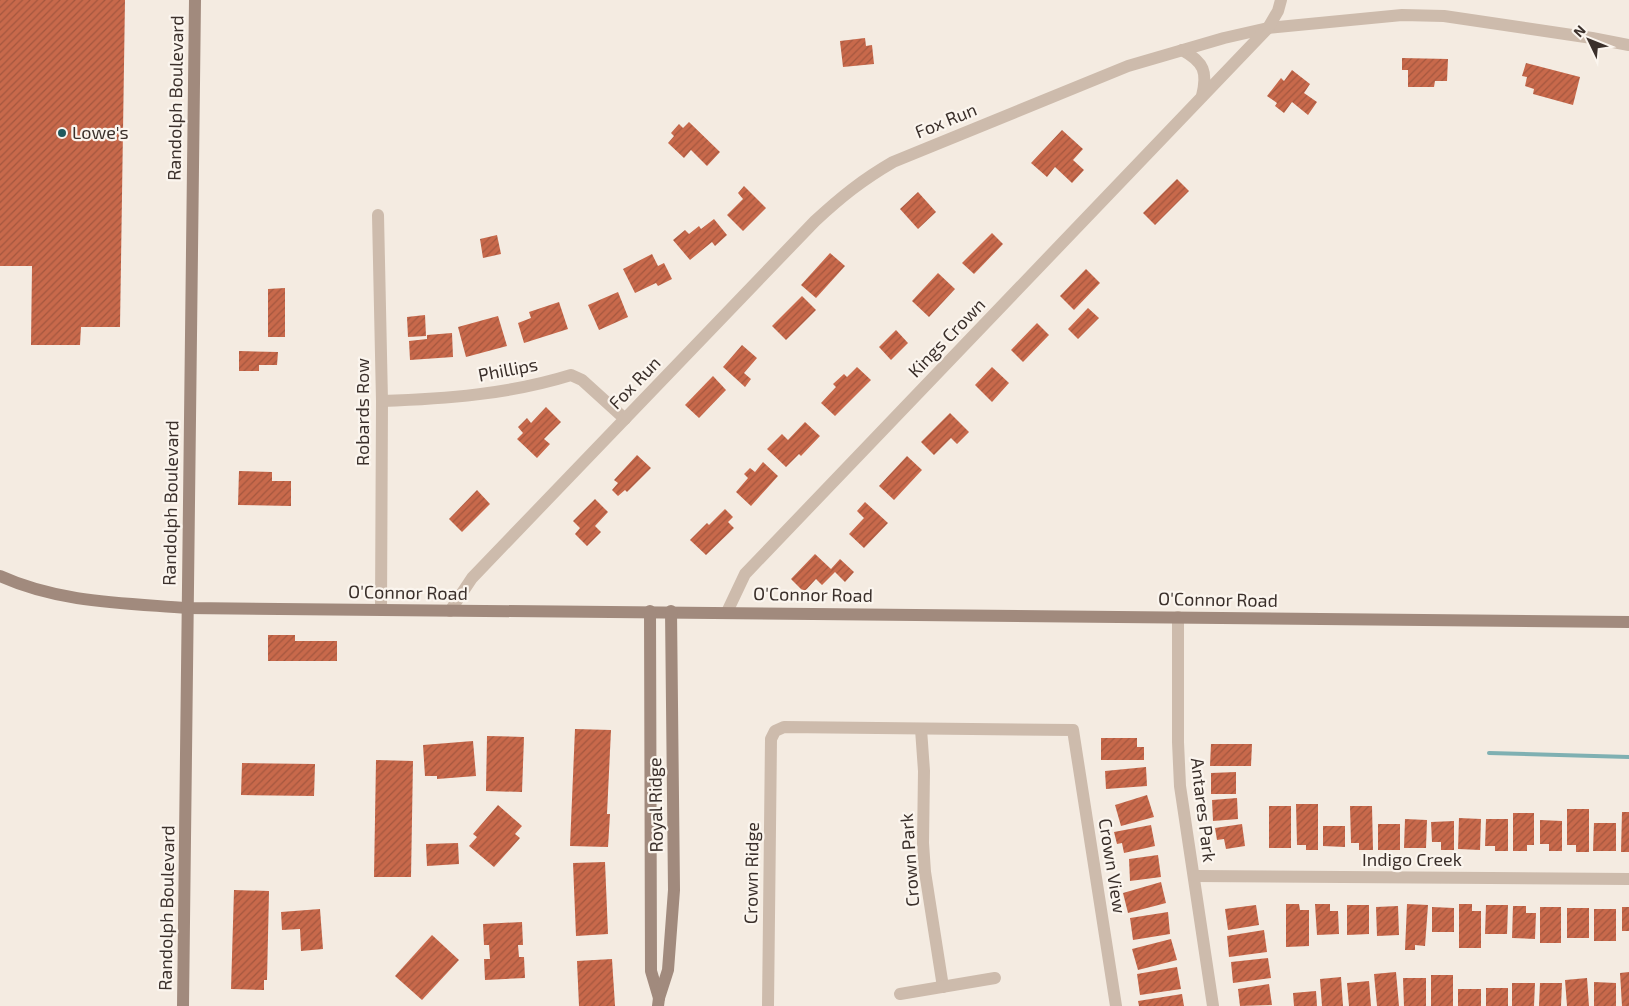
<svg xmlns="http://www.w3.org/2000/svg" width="1629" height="1006" font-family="'Exo 2',sans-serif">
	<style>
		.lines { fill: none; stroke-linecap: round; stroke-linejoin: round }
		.stream { stroke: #7fb0b2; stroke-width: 4 }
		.building { fill: url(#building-hatch) }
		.street { stroke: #cdbbac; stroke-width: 12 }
		.secondary { stroke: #a18a7d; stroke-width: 12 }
		.poi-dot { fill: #1f5a5e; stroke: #fbf5ee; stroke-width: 2 }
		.labels { text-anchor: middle; stroke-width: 4.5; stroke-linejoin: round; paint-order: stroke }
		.street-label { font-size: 18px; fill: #3b302b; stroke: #fbf5ee }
		.poi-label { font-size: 18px; fill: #3b302b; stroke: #fbf5ee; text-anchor: start }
	</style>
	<defs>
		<pattern id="building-hatch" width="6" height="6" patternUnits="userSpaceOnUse" patternTransform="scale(1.25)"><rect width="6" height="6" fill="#c8694b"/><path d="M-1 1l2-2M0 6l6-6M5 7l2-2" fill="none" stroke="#a4573f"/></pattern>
	</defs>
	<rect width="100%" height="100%" fill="#f4ebe1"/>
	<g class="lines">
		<path class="stream" d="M1489,753L1629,757"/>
	</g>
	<g class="building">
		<path d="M0,0H125L120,327H81L80,345H31L32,266H0Z"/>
		<path d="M865,38L866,46L872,45L874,64L843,67L840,41Z"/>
		<path d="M1402,58L1448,59L1447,81H1435L1434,87H1408V70H1402Z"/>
		<path d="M1526,63L1580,77L1573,105L1533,94L1534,89L1525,86L1527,77L1522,76Z"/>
		<path d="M1292,70L1310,84L1304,93L1317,102L1308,115L1292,102L1284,113L1275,106L1277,103L1267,96L1281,78L1284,81Z"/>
		<path d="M689,122L720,152L707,166L691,150L684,158L668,143L674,136L671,133L679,124L683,128Z"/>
		<path d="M1062,130L1083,149L1073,160L1084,170L1072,183L1055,167L1047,177L1031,163Z"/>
		<path d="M1177,179L1189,191L1155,225L1143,213Z"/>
		<path d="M744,186L766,208L743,231L727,215L743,199L738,193Z"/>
		<path d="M918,192L936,212L918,229L900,209Z"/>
		<path d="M714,219L727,235L715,246L712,242L690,260L673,240L685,230L689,234L699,226L701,229Z"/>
		<path d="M992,233L1003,244L974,274L962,263Z"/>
		<path d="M497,235L501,254L483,258L480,239Z"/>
		<path d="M830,253L845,266L816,298L801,285Z"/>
		<path d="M652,254L658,266L664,263L672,279L658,286L656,283L635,293L623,269Z"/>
		<path d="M1086,269L1100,283L1074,310L1060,296Z"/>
		<path d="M938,273L955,289L929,317L912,301Z"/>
		<path d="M285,288V337H268V289Z"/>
		<path d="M618,292L628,317L599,330L588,305Z"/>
		<path d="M802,296L816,310L786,340L772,326Z"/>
		<path d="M559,302L568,329L524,343L518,323L531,318L529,312Z"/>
		<path d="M1088,308L1099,318L1078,339L1068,329Z"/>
		<path d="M425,315L426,336L408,337L407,317Z"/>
		<path d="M498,316L507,346L466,357L458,327Z"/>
		<path d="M1037,323L1049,335L1023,362L1011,350Z"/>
		<path d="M896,330L908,343L891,360L879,347Z"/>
		<path d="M452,333L453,357L410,360L409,341L427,339V335Z"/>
		<path d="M742,345L757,358L744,373L751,379L745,387L723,367Z"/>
		<path d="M239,351L278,352L277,365H259V371H239Z"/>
		<path d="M857,367L871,380L835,416L821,403L836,387L833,384L844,374L847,377Z"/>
		<path d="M992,367L1009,383L992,402L975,385Z"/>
		<path d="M713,376L726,390L699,418L685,405Z"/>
		<path d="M546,407L561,422L544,439L550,444L537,458L517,439L523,433L518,427L527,418L531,423Z"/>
		<path d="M950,413L969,432L957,444L951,438L934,455L921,442Z"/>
		<path d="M805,422L820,436L801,456L799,454L786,467L767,449L782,434L788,440Z"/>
		<path d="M637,455L651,468L627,492L625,490L618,496L612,490L618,483L614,480Z"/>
		<path d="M907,456L922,470L894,500L879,486Z"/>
		<path d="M763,462L778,476L751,506L736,492L748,478L744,474L750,468L755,472Z"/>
		<path d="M239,471L272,472V481H291V506L238,505Z"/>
		<path d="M477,490L490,504L462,532L449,519Z"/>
		<path d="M595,499L608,512L595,526L601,532L587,546L575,534L580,528L573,521Z"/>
		<path d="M865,502L888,523L864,548L849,534L864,518L857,511Z"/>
		<path d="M725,509L733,517L728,522L734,528L706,555L690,540L707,523L709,525Z"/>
		<path d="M815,554L831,569L840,559L854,572L845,582L835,572L822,585L816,579L804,592L791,579Z"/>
		<path d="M268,635H295V641H337V661H268Z"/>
		<path d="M575,729L611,730L607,814H610L608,847L570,846Z"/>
		<path d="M487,736L524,737L522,792L486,791Z"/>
		<path d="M1101,738H1137V747H1144V760H1101Z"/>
		<path d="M473,741L476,776L437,779V776H425L423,745Z"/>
		<path d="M1211,744H1252L1251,766H1210Z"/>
		<path d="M376,760L413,761L411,877H374Z"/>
		<path d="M242,763L315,764L314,796L241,795Z"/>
		<path d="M1146,767L1147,786L1106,789L1105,771Z"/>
		<path d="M1236,772V794H1211V773Z"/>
		<path d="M1147,795L1154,817L1121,826L1115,805Z"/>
		<path d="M1237,798L1238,819L1213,821L1212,800Z"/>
		<path d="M1296,804H1318V850H1306V845H1297Z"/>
		<path d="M498,805L522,826L515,834L520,838L494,867L469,846L477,837L473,834Z"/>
		<rect x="1269" y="806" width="22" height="42"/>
		<path d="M1350,806H1372L1373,850H1359V843H1351Z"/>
		<path d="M1567,809H1589V852H1576V845H1567Z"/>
		<path d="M1622,812H1629V852H1621Z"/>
		<path d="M1513,813H1534V845H1527V851H1513Z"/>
		<path d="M1459,818L1481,819L1480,850L1458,849Z"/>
		<path d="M1405,819L1427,820L1426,848H1404Z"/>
		<path d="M1486,819H1508V851H1495V846H1485Z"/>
		<path d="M1540,820L1562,821V851H1549V844H1540Z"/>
		<path d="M1454,821V850H1441V842H1432L1431,822Z"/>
		<path d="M1594,823H1616V851H1593Z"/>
		<path d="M1242,824L1245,846L1226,849L1224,839L1217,840L1215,828Z"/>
		<rect x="1378" y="824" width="22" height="26"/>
		<path d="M1151,825L1155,846L1124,853L1122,843L1117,844L1114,832Z"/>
		<path d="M1323,826H1345V847L1323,846Z"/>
		<path d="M458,843L459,864L427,866L426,844Z"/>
		<path d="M1158,855L1161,877L1130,881L1129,859Z"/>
		<path d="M605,862L608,934L576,936L573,863Z"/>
		<path d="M1161,882L1166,903L1128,913L1123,893Z"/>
		<path d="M234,890L269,891L267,980H264V990L231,989Z"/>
		<path d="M1286,904H1299L1300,910H1309V946L1286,947Z"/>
		<path d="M1315,904H1330V911H1338L1339,934L1317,935Z"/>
		<path d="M1407,904L1428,905L1425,946L1415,945V950H1405Z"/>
		<path d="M1459,904H1472V911H1481V948H1459Z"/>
		<path d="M1256,905L1259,925L1228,930L1225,909Z"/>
		<path d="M1347,905H1369V934L1347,935Z"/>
		<path d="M1486,905H1508L1507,934H1485Z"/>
		<path d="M1398,906L1399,935L1377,936L1376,907Z"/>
		<path d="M1513,906H1526V913H1536L1535,939L1512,938Z"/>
		<path d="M1432,907L1454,908V932H1432Z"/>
		<rect x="1540" y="907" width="21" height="36"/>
		<rect x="1622" y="907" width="7" height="24"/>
		<rect x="1567" y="908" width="22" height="30"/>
		<path d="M320,909L323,949L301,951L300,929L282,930L281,912Z"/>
		<rect x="1594" y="909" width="22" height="32"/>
		<path d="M1168,912L1170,934L1133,940L1130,918Z"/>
		<path d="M522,922L523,945H518L519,957H524L525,978L485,980L484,959H490L489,945H484L483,924Z"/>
		<path d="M1264,930L1267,952L1229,957L1227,936Z"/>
		<path d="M432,935L459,960L422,1000L395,976Z"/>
		<path d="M1171,939L1177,960L1138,970L1132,949Z"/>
		<path d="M1268,958L1271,978L1233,983L1231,962Z"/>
		<path d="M612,959L615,1006H579L577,961Z"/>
		<path d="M1177,967L1181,989L1140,995L1137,974Z"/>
		<path d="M1396,972L1399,1006H1377L1374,974Z"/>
		<path d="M1629,972V1006H1622L1620,973Z"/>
		<rect x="1431" y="975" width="22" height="31"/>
		<path d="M1341,977L1343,1006H1322L1320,979Z"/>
		<path d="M1403,978H1426V1006H1404Z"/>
		<path d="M1587,978L1589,1006H1567L1565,980Z"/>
		<path d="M1369,981L1371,1006H1349L1347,983Z"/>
		<path d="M1594,982L1616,983V1006H1594Z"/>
		<path d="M1512,983H1535L1534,1006H1512Z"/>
		<path d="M1540,983H1562L1561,1006H1539Z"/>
		<path d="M1269,984L1272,1005L1240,1006L1238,989Z"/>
		<rect x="1486" y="988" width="22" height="18"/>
		<rect x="1458" y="989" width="23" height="17"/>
		<path d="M1316,991L1317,1006H1294L1293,993Z"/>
		<path d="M1182,994L1184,1006H1139L1138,1001Z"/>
	</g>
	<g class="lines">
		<g class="street">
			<path d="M1182,50C1204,62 1208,72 1202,96"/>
			<path d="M378,215L382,401L381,610"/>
			<path d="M382,401C445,399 510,394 571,375L582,380L625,419"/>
			<path d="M450,611L472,578L815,221C841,197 862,180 893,162L1128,66L1224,38L1268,28L1402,15L1444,16L1592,38L1629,45"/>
			<path d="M727,612L745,574L1268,28L1278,11L1281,0"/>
			<path d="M1178,617V742L1180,786L1213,1006"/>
			<path d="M921,729L924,771L923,843L925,872L943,987"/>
			<path d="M1195,876L1629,879"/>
			<path d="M900,994L995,978"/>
			<path d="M768,1006L771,739L775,731L784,727L1073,730L1116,1006"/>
		</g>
		<g class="secondary">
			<path d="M0,576C59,603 124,603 187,608L1629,622"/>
			<path d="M650,611L651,971L659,998"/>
			<path d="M183,1006L195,0"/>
			<path d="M658,1006L659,998L668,970L674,890L671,611"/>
		</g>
	</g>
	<circle class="poi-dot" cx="62" cy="133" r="5"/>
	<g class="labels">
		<g class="street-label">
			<text transform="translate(176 98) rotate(-89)" y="6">Randolph Boulevard</text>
			<text transform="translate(946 121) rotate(-22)" y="6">Fox Run</text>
			<text transform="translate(947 338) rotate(-46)" y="6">Kings Crown</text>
			<text transform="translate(508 370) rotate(-11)" y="6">Phillips</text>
			<text transform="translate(635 383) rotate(-46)" y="6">Fox Run</text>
			<text transform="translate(363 412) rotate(-90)" y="6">Robards Row</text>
			<text transform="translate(171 503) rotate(-89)" y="6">Randolph Boulevard</text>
			<text transform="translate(408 593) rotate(1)" y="6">O'Connor Road</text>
			<text transform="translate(813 595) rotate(1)" y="6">O'Connor Road</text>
			<text transform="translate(1218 600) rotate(1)" y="6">O'Connor Road</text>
			<text transform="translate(656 805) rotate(-91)" y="6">Royal Ridge</text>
			<text transform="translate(1203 810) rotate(83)" y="6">Antares Park</text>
			<text transform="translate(910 860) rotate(-94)" y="6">Crown Park</text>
			<text x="1412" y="866">Indigo Creek</text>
			<text transform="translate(1112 866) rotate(81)" y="6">Crown View</text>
			<text transform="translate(752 873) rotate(-89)" y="6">Crown Ridge</text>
			<text transform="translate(167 908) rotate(-89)" y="6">Randolph Boulevard</text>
		</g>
		<g class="poi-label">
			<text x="72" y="139">Lowe's</text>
		</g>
	</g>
	<g transform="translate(1589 40) rotate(313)" stroke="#fbf5ee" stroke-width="4" paint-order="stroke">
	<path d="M0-4L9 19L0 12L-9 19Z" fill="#3b302b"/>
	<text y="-8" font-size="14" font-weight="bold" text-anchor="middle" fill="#3b302b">N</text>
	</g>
</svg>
